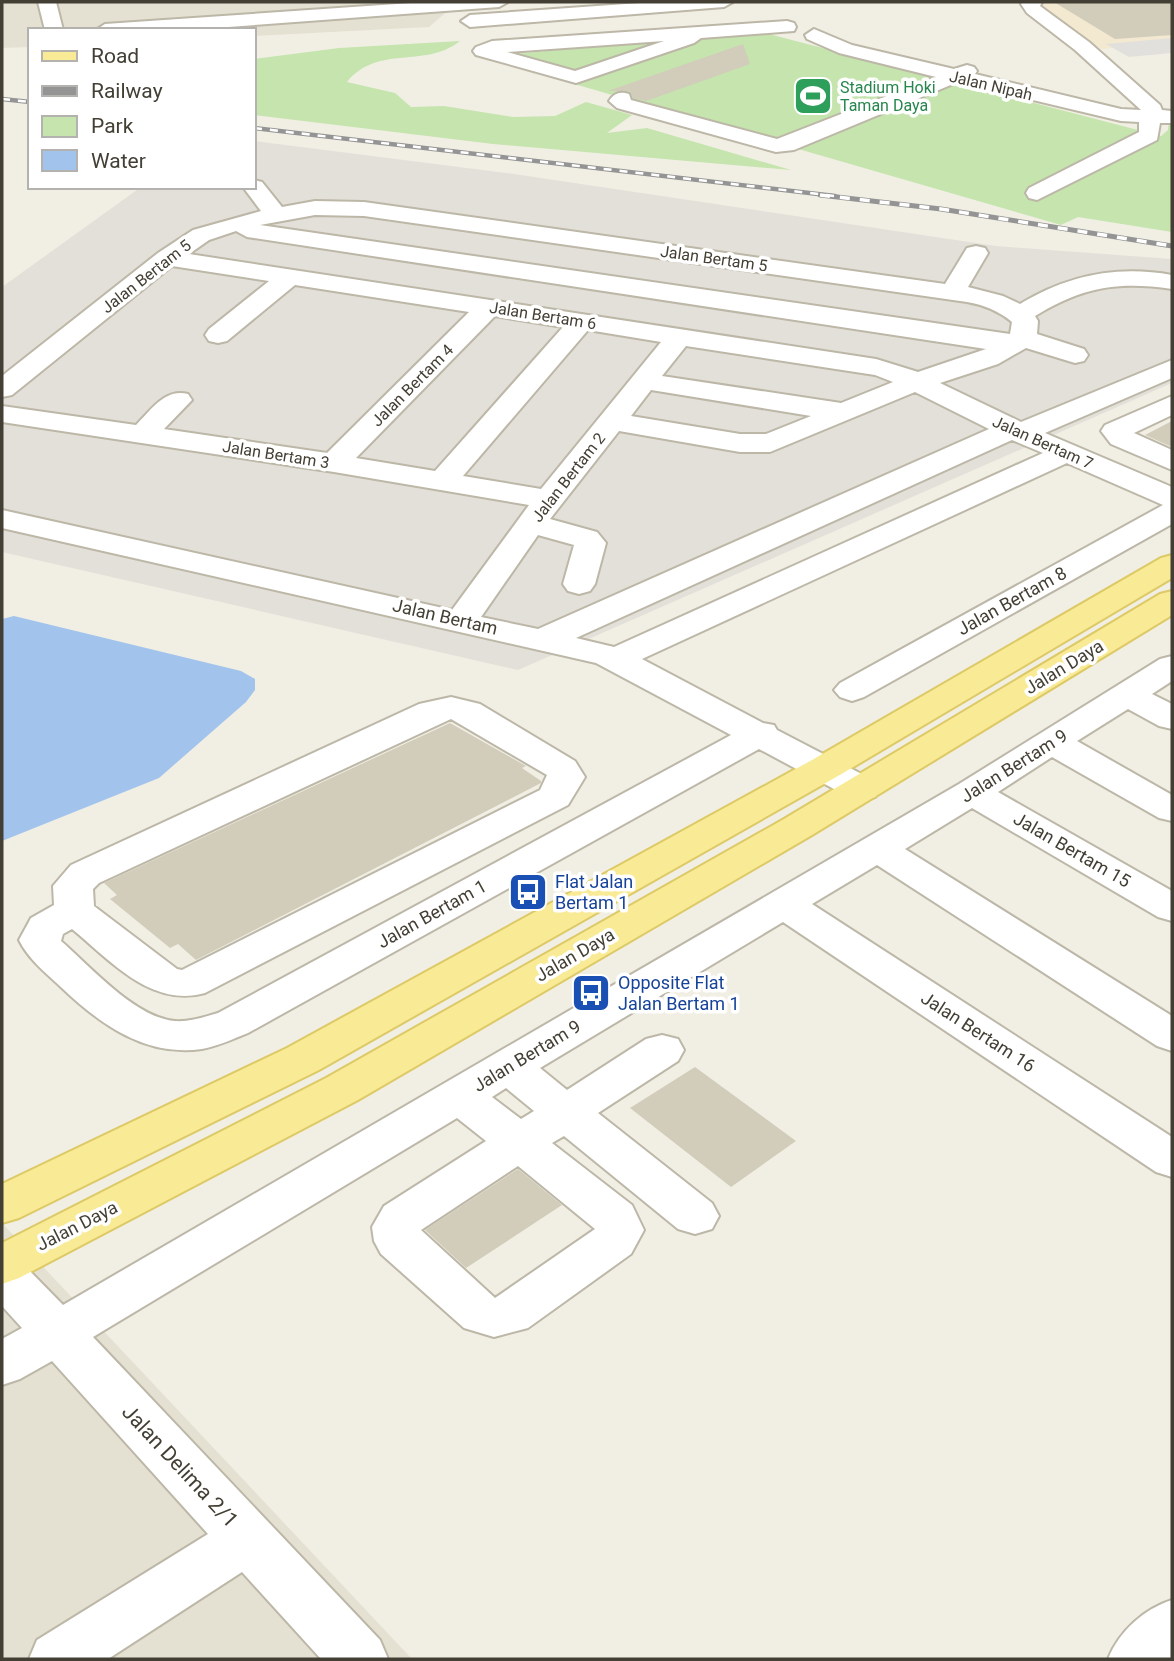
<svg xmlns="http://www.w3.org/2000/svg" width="1174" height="1661" font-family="Roboto,sans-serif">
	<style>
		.residential { fill: #e5e1d2 }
		.commercial { fill: #f3e8d0 }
		.industrial { fill: #e3e0d9 }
		.green { fill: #c5e4ae }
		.parking { fill: #e2e0dc }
		.water { fill: #a2c4ec }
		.building { fill: #d2ccba }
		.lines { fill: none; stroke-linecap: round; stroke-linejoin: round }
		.minor-casing { stroke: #bcb7a7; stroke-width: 4 }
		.major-casing { stroke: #ddc966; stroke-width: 4 }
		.minor { fill: #fff; fill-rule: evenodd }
		.major { fill: #f9ea95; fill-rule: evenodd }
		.rail-far1-casing { stroke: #949494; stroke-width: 4.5 }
		.rail-casing { stroke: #949494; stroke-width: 5 }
		.rail-far1 { stroke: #fff; stroke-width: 2.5; stroke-dasharray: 8; stroke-linecap: butt }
		.rail { stroke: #fff; stroke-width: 3.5; stroke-dasharray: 10; stroke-linecap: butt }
		.labels { text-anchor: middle; stroke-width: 7; stroke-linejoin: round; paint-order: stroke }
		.far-street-label { font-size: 16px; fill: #433f34; stroke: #fff }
		.far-leisure-label { font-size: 16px; fill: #27864d; stroke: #fff; text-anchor: start }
		.street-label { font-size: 18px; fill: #433f34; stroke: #fff }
		.transit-label { font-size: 18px; fill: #164399; stroke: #fff; text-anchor: start }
		.near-street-label { font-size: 21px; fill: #433f34; stroke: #fff }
	</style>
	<rect width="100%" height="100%" fill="#f1efe4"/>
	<g class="residential">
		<path d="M2,2H458L429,27L254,36V30H30V47L2,48Z"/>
		<path d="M2,1223L412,1659H2Z"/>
	</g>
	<path class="commercial" d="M1030,2H1172V43L1102,49Z"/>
	<path class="industrial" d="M254,141L514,174L996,246L1172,259V383L518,670L2,552V287L141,187H254Z"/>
	<g class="green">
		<path d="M761,32L1161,136L1168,130L1169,120H1172V232L1078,217L1061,225L481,57Z"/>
		<path d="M460,41C425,69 378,44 347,82L395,93L411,107L444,106L513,117L555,116L586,102L632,115L607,133L647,128L791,170L493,144L254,115V59L339,48Z"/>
	</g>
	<path class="parking" d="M1172,38V53L1129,57L1106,44Z"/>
	<path class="water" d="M14,616L241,671L255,679V690L246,702L159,778L2,841V619Z"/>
	<g class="building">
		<path d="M1054,2H1172V35L1115,39Z"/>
		<path d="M743,44L750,64L646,101L633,98L630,91H608Z"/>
		<path d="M1172,421V447L1145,435Z"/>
		<path d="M450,723L526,766L522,768L541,781V783L196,960L178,944L170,948L110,899L117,895L104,883Z"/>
		<path d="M695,1067L796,1141L731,1187L630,1108Z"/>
		<path d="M518,1169L562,1205L466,1268L425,1230Z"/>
	</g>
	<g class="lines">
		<g class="minor-casing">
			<g id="minor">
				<path d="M38,2H56L63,30H45Z"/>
				<path d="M426,2H508L499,7L187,30H96L105,24Z"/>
				<path d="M654,2H733L724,7L470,27L461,21L470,15Z"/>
				<path d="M1022,2H1042L1040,6L1089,42L1160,105L1162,110L1172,111V123H1160L1157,140L1037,200L1029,198L1026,193L1029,188L1139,132V122L1121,121L958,82L794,150L776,152L617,108L609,101C614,93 620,91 629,94L631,100L777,139L936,77L839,53L807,39L805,35L814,29L852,45L954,69L967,65L974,67L977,71L975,74L1121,109L1141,110L1075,50L1027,13L1021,4Z"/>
				<path d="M787,21L794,23L796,27L794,31L701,38L694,43L576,83L476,55L473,51L476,47L492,41ZM664,41L575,71L507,52Z"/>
				<path d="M254,180L262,182L282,207L315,201L364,202L945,284L967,248L976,246L985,248L988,253L968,287L1003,296L1020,304C1068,275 1117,265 1172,275V289C1117,281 1083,287 1035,316L1038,321L1037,334L1084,349L1088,355L1084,361L1075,363L1026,348L998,364L940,383L1021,422L1172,360V378L1045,433L1172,487V524L864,697L852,701L840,697L834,690L840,683L1163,505L1067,463L642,659L763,723L774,725L777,730L875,781L881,789L875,797L862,800L849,797L759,749L248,1033C233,1039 218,1046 202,1049C146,1057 101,1025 62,988C46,973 29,960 19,940L31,918L54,905L53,886L71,865L419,704L451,697L480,704L575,761L585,777L568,805L205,993C151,1008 111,961 72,929L63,934L61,941C90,966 135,1018 175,1021C190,1022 204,1017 218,1013L731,735L596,663L2,528V510L452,610L529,505L334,472L2,422V406L136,425C151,410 165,388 188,394L192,400L164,429L327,453L469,312L295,285L227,341L218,343L209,341L205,335L209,329L269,281L172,266L12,395L2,397V376L158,253L193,230L261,211L243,187H254ZM315,215L364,216L967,302C984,305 999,311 1012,322L1010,334L260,225ZM236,231L247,237L986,349L918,372L876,359L189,254L209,240ZM495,316L563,327L435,471L356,458ZM588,330L661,342L541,489L463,476ZM686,346L875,375L893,382L841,403L662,376ZM651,390L811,416L766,434H740L631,416ZM915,392L989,429L538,629L481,617L538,535L574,545L563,584L568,591L579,594L590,591L595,584L606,543L597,532L550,519L619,431L740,452H770ZM1012,440L1043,453L614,647L576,638ZM451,719L547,775L540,790L182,970L177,969L94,906L93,889L99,883Z"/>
				<path d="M1172,396V415L1134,433L1172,450V470L1111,444L1101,431L1105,425Z"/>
				<path d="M1172,656V681L1152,694L1172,704V729L1159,726L1128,709L1077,741L1172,795V821L1159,818L1052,757L998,792L1172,891V921L1158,917L972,808L905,849L1172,1016V1051L1157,1046L877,865L812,904L1172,1137V1177L1156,1172L783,922L540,1068L567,1090L646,1039L662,1035L678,1039L684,1050L678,1061L598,1113L712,1203L719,1216L712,1229L695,1234L678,1229L564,1136L552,1143L632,1205L644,1230L631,1254L528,1328L494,1337L464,1328L381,1254L374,1241L372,1227L384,1206L486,1141L457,1118L93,1337L380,1640L388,1659H321L242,1572L108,1659H29L37,1640L208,1534L52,1361L20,1379L2,1385V1339L22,1328L2,1306V1254L19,1260L63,1305L959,784L1160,659ZM506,1088L534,1111L521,1119L492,1097ZM518,1166L595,1229L495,1298L421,1230Z"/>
				<path d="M1172,1600V1659H1108C1119,1631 1144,1609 1172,1600Z"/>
			</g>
		</g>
		<g class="major-casing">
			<g id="major">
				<path d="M1172,555V578L838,776L319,1070L19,1218L2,1223V1184L287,1048L812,760L1161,558Z"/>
				<path d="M1172,591V615L812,835L358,1100L19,1278L2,1284V1243L326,1078L784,819L1160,594Z"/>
			</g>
		</g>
		<use href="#minor" class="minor"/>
		<use href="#major" class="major"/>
		<g class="rail-far1-casing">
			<g id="rail-far1">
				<path d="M2,99L30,102"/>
				<path d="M254,128L835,196"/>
			</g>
		</g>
		<g class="rail-casing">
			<path id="rail" d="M820,195L941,209L1172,246"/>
		</g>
		<use href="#rail-far1" class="rail-far1"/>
		<use href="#rail" class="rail"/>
	</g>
	<defs>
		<g id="stadium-square" transform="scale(2.0125)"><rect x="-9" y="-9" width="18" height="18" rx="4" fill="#2e9e5b" stroke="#fff"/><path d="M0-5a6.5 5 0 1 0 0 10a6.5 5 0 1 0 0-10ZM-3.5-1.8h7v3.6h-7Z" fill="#fff"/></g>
		<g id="bus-square" transform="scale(2.0125)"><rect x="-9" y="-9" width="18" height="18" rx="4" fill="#1a4fb4" stroke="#fff"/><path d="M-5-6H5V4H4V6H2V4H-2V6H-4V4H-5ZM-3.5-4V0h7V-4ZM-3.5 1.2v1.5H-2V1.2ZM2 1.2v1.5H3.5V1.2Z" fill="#fff"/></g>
	</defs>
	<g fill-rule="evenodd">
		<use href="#stadium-square" x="813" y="96"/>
		<use href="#bus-square" x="528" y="892"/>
		<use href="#bus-square" x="591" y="993"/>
	</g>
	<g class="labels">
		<g class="far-street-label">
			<text transform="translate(991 85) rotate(13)" y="6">Jalan Nipah</text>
			<text transform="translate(714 258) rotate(8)" y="6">Jalan Bertam 5</text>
			<text transform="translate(146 276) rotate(-38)" y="6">Jalan Bertam 5</text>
			<text transform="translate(543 315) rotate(9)" y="6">Jalan Bertam 6</text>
			<text transform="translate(412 385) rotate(-45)" y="6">Jalan Bertam 4</text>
			<text transform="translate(1043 442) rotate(24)" y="6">Jalan Bertam 7</text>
			<text transform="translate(276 454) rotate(9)" y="6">Jalan Bertam 3</text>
			<text transform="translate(568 477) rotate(-52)" y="6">Jalan Bertam 2</text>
		</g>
		<g class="far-leisure-label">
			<text x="840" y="93">Stadium Hoki<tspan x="840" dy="18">Taman Daya</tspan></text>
		</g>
		<g class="street-label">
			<text transform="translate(1012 601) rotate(-29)" y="6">Jalan Bertam 8</text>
			<text transform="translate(445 617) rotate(13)" y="6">Jalan Bertam</text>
			<text transform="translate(1064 667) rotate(-31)" y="6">Jalan Daya</text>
			<text transform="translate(1014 766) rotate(-32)" y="6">Jalan Bertam 9</text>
			<text transform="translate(1072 850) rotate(30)" y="6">Jalan Bertam 15</text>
			<text transform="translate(432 914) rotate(-29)" y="6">Jalan Bertam 1</text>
			<text transform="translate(575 955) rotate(-30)" y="6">Jalan Daya</text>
			<text transform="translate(978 1032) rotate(33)" y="6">Jalan Bertam 16</text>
			<text transform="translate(527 1056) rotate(-31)" y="6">Jalan Bertam 9</text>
			<text transform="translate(77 1226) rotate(-27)" y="6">Jalan Daya</text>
		</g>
		<g class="transit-label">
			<text x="555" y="888">Flat Jalan<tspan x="555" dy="21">Bertam 1</tspan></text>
			<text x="618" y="989">Opposite Flat<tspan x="618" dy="21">Jalan Bertam 1</tspan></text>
		</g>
		<g class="near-street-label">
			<text transform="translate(180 1466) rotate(47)" y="7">Jalan Delima 2/1</text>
		</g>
	</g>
	<rect width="1174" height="1661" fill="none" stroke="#433f34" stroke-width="7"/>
	<rect x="28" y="28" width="228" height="161" fill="#ffffff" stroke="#b4b2ae" stroke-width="2"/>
	<rect x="42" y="51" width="35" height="10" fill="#f9ea95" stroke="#b4b2ae" stroke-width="2"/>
	<text x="91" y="63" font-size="21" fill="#433f34">Road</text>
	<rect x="42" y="86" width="35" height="10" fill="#949494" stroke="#b4b2ae" stroke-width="2"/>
	<text x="91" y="98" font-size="21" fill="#433f34">Railway</text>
	<rect x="42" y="116" width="35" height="21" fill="#c5e4ae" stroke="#b4b2ae" stroke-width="2"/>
	<text x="91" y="133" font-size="21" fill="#433f34">Park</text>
	<rect x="42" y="150" width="35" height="21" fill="#a2c4ec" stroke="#b4b2ae" stroke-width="2"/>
	<text x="91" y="168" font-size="21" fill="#433f34">Water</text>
</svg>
